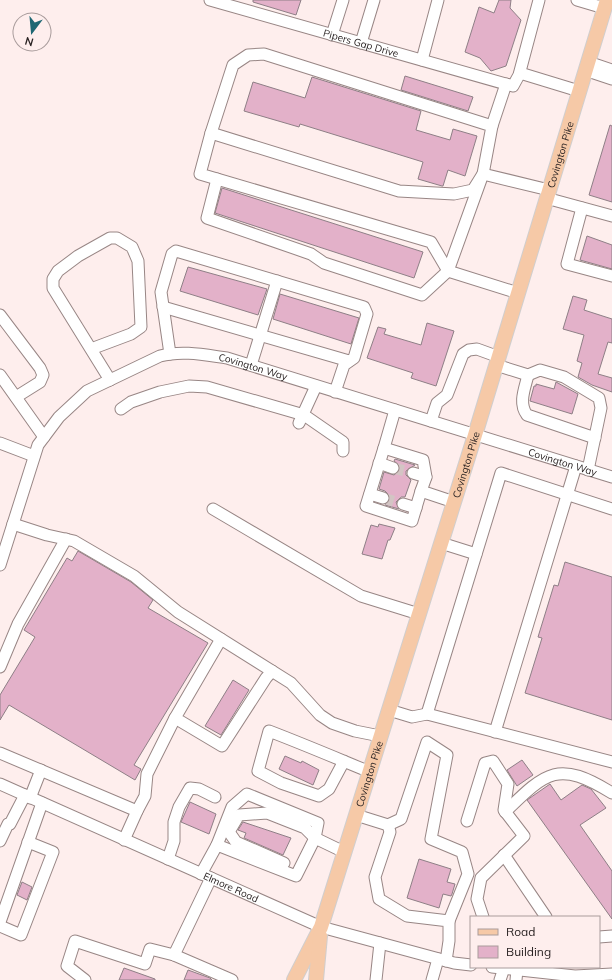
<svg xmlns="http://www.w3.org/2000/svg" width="612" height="980" font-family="Mulish,sans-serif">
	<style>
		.building { fill: #e3b1c9; stroke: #8e7f86 }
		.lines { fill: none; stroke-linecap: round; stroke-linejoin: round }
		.minor-tunnel { stroke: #d3c5c4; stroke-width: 11; stroke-dasharray: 11 5.5; stroke-linecap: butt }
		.minor-casing { stroke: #988685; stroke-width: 13 }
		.major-casing { stroke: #d0cece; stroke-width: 16 }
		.minor { stroke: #fff; stroke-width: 11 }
		.major { stroke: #f6c9a7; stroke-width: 14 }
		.labels { text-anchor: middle; stroke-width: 3.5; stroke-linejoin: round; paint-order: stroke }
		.street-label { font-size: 10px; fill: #292222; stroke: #feeeed }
	</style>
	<rect width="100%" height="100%" fill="#feeeed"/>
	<g class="building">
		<path d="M253,0H301L296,15L253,2Z"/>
		<path d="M499,0H511L510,8L521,20L506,66L491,71L480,58L465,52L479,7L494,13Z"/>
		<path d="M405,76L473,97L468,111L401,90Z"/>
		<path d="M312,77L421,111L416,130L450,140L453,129L477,136L465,176L448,170L443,186H442L418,179L423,162L300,124L299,127L244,111L253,82L305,98Z"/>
		<path d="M610,125L612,126V202L589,195Z"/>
		<path d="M222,188L423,252L414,278L215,213Z"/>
		<path d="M587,236L612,245V269L580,260Z"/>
		<path d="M188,267L267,289L258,315L180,291Z"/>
		<path d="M280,294L359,318L351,344L273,319Z"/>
		<path d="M573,296L587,300L584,310L612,319V343L608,342L598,374L612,378V392L592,385L578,377L582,363L577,361L584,335L563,329Z"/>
		<path d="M427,323L454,331L436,386L411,378L413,373L367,358L378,327L386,329L384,334L421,345Z"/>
		<path d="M556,382L578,394L572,414L530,401L534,386H536V384L554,389Z"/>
		<path d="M395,459L415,465L406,471V475L411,480L405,497H401L396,502L399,509L385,505L390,500V496L385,491L379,489L384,472L394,475L399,471L400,466L394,461Z"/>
		<path d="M379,524L395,528L390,540H388L382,559L362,554L371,525L378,527Z"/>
		<path d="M78,551L131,582L153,600L148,608L208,643L134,765L141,769L135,780L9,705L0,720V695L35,637L24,630L67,558L72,561Z"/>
		<path d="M565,562L612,577V720L525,693L542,638L538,637L554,585L558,586Z"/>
		<path d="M233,680L249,690L221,735L205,726Z"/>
		<path d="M285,756L301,763L302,761L319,770L313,785L279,769Z"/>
		<path d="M522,760L533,775L517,786L507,770Z"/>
		<path d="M550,784L561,800L582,785L591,789L606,808L580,825L612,871V919L527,800Z"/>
		<path d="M190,802L216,814L209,834L181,822Z"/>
		<path d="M243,822L291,838L283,855L244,838L246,833L238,830Z"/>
		<path d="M419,859L451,869L447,882L455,884L452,894L451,896L443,894L439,908L407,898Z"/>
		<path d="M22,882L32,887L27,900L17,895Z"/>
		<path d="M124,968L155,979V980H119Z"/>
		<path d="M188,970L210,978L212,980H184Z"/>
	</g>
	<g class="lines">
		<g class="minor-tunnel">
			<path d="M393,468L413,473"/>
			<path d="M383,498L403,504"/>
		</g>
		<g class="minor-casing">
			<g id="minor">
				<path id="s1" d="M210,0L513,86L519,75L539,0"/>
				<path d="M577,0L604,8"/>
				<path d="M332,35L343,0"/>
				<path d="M361,43L374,0"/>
				<path d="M422,60L438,0"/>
				<path d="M588,62L612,70"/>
				<path d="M585,70L612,79"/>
				<path d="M520,73L579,91"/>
				<path d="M492,126L506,84"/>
				<path d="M211,133L233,65L248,55L264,54L492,126L483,174L448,271L422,295L324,263L311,254L207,218L217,179"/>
				<path d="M546,198L612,216"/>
				<path d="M582,208L567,264L612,276"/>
				<path d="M518,293L448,271L431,242L200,174L211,133L399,191L454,194L473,190L483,174L549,190"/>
				<path d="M163,307L349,361"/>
				<path d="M0,315L40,368L43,375L40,382L16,397"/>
				<path d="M91,349L131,334L141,327L138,261L132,247L117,238H110L78,256L58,271L53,279V288L110,380"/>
				<path d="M170,354L161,292L172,254L176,251L364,307L367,314L354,358L344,365L335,392"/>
				<path d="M251,365L277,281"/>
				<path d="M496,365L528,375L540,370L564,377L599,398L601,408L588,470"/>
				<path d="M0,375L44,437"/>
				<path d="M528,375C525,388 518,403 527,415L595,438"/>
				<path d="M121,409L131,402L160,392L189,386L207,387L304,415L343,442V451"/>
				<path d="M395,410L384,448L423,460L426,477L421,491L454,502"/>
				<path d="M431,421L437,403L447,395L463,354L469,350L477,349L499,357"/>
				<path d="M299,423L316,386"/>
				<path d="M0,443L34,456"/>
				<path d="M384,448L366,506L412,521L421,491"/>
				<path d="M379,463L393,468"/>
				<path d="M413,473L426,477"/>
				<path d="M370,494L383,498"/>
				<path d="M403,504L416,508"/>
				<path d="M213,509L361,596L419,614"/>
				<path d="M612,509L501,473L427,714L612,762"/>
				<path d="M13,524L47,535L74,541L134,576L178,612L291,683L320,715L332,723L355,731L380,736"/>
				<path d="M441,543L476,554"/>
				<path id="s2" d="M0,565L38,445L59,417L87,391L160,356C182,350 205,355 227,358L612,477"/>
				<path d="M221,639L175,718L222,746L266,678L272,671"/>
				<path d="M0,667L18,624L66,539"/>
				<path d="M389,710L412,717L427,714"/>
				<path d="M495,732L576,466"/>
				<path d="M0,753L137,811L124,840"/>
				<path d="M344,761L329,789L319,796L281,783L258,771L269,731C303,744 336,758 370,772"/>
				<path id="s3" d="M0,784L321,927L454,963L471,965"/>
				<path d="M30,798L41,770"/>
				<path d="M137,811L145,796L147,774L175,718"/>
				<path d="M505,812C547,771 558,760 612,793"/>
				<path d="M356,815L388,825L390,832L375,877L379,899L407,916L449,921V941L446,961"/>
				<path d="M467,821L485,763L493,761L508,784L504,810L524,836L481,878L477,899L483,917"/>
				<path d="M388,825L401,819L427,742L447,755L431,839L462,852L468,874L449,921"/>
				<path d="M0,841L8,824H10L25,795"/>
				<path d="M217,845L232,807L247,794L318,823L315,838"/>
				<path d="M504,855L546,917"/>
				<path d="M168,859L174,841V822L179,807L190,788L199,789L215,797"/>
				<path d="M284,863L236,842L229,832L239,815L267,813L305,828L315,838"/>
				<path d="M201,874L217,845L296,876L315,838L344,852"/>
				<path d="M0,922L42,803"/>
				<path d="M0,926L21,935L53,852L28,842"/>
				<path d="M599,937L612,936"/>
				<path d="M174,955L211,878"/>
				<path d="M492,967L575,976L612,974"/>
				<path d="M85,980L67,966L75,941L145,964L150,949L174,955L232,980"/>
				<path d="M376,980L380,943"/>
				<path d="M432,980L438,959"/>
				<path d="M500,980L504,968"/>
				<path d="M516,980L517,970"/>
			</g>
		</g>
		<g class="major-casing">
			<g id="major">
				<path id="s4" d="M294,980L321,927L475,435L607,0"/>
				<path d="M316,980L320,936"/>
			</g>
		</g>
		<use href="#minor" class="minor"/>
		<use href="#major" class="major"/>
	</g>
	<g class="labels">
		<g class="street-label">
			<text dy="4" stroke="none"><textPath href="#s1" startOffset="157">Pipers Gap Drive</textPath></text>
			<text dy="4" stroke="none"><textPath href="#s4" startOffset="868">Covington Pike</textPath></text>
			<text dy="4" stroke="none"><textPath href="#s2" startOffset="375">Covington Way</textPath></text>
			<text dy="4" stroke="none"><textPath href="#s2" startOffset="699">Covington Way</textPath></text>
			<text dy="4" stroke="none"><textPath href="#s4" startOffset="544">Covington Pike</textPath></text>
			<text dy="4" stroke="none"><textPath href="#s4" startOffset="220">Covington Pike</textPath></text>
			<text dy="4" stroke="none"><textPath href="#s3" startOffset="253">Elmore Road</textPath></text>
		</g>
	</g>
	<rect x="470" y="916" width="130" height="52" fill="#feeeed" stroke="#a99c9c"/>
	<rect x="478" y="929" width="20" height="6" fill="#f6c9a7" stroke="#a99c9c"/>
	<text x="506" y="936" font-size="12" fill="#292222">Road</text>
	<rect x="478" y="946" width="20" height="12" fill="#e3b1c9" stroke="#a99c9c"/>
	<text x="506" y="956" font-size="12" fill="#292222">Building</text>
	<g transform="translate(32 32) rotate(196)"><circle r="19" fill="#feeeed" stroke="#a99c9c"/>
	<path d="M0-3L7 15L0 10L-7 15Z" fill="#1e6773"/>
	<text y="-6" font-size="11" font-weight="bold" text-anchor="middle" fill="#292222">N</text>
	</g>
</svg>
